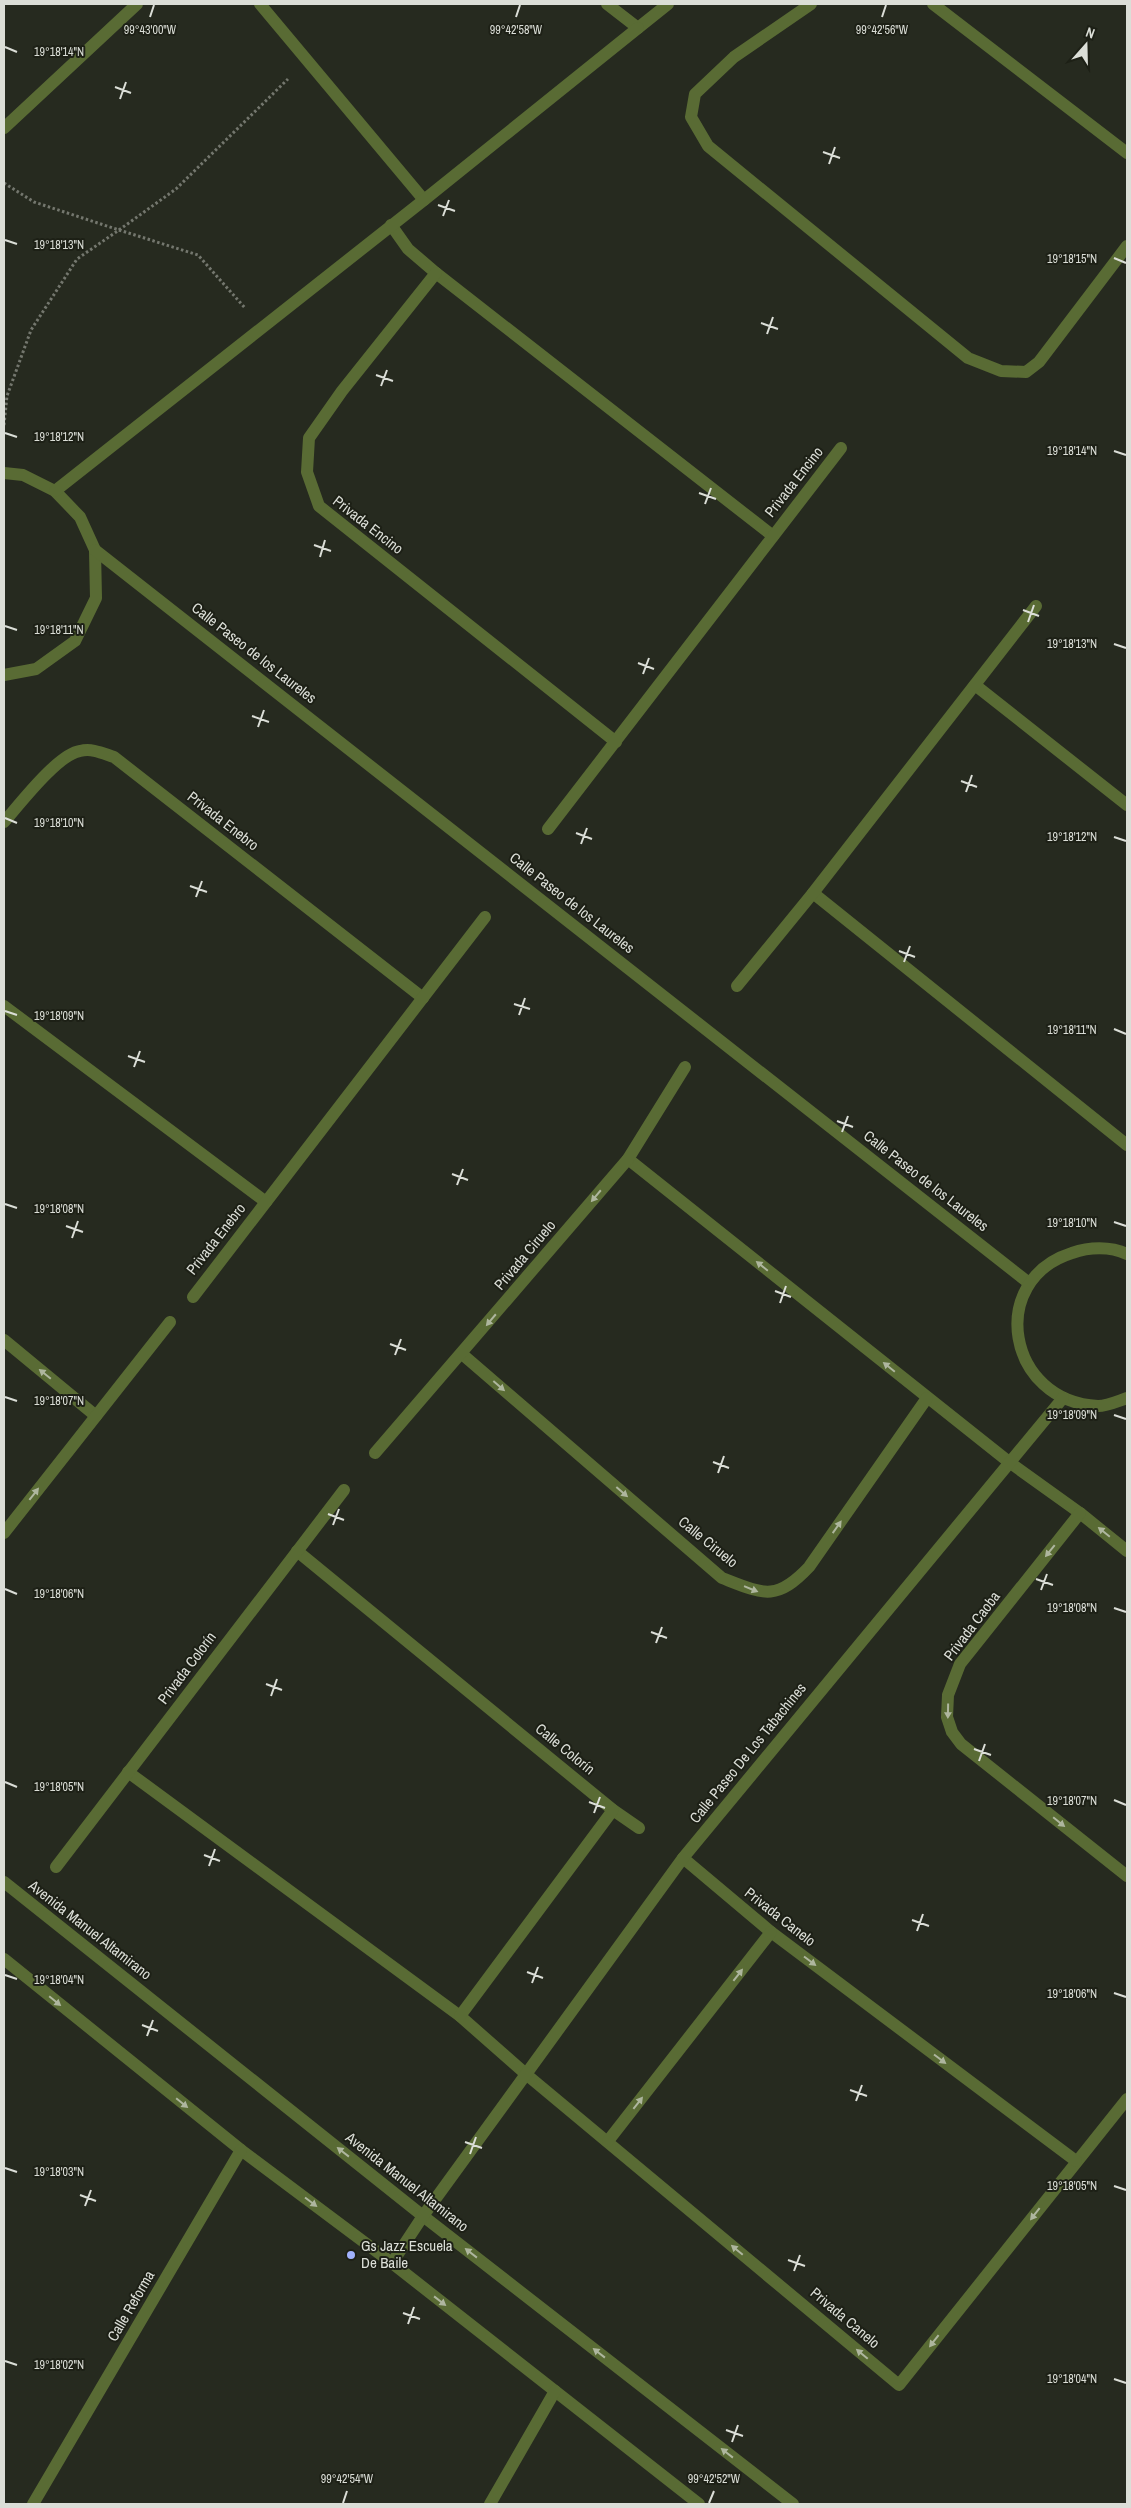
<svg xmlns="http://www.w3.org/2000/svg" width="1131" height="2508" font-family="'Archivo Narrow',sans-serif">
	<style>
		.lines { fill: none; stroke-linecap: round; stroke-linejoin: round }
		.path { stroke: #74776e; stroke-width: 3; stroke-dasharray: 2.5 2.5; stroke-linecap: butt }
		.lane { stroke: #596b34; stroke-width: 12 }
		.street { stroke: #596b34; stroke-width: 12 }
		.oneway { fill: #aeb69e }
		.ticks { fill: none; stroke: #dbded7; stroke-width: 2 }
		.poi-dot { fill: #a1b2fd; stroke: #1d2016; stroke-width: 2 }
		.labels { text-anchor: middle; stroke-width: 4; stroke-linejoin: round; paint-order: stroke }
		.street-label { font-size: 15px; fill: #dbded7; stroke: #1d2016 }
		.poi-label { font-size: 15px; fill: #dbded7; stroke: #1d2016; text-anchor: start }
		.ticks-label { font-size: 12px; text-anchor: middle; fill: #dbded7; stroke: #1d2016; stroke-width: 4; stroke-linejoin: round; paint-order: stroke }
	</style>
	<rect width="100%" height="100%" fill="#262a1f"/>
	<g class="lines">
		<g class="path">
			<path d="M4,183L34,202L119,230L176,189L288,79"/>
			<path d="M4,425L7,396L31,330L77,259L119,230L198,255L245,308"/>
		</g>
		<path class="lane" d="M260,4L424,200"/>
		<g class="street">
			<path d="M607,4L638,28L668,4"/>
			<path d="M811,4L734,57L695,94L691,117L708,146L968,358L1001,371L1026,372L1039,362L1127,246"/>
			<path d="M933,4L1127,153"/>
			<path d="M4,128L137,4"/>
			<path d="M391,225L408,249L436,273L773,536"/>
			<path d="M436,273L342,391L309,438L307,472L319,506L616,742"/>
			<path d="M4,473L23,475L55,491L80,517L95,550L96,598L75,641L36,669L4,675"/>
			<path d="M55,491L424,200L638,28"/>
			<path d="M95,550L1029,1283"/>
			<path d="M975,685L1127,805"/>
			<path d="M4,822C19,805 58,754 80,751C92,748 102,753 114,757L423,998"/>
			<path d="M548,829L841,448"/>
			<path d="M813,893L1127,1145"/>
			<path d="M737,986L813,893L1036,606"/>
			<path d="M4,1006L266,1202"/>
			<path d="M628,1159L1009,1462L1080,1513L1127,1551"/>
			<path d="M1127,1254C1110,1246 1089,1247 1072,1253C986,1280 1007,1402 1098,1406C1107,1406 1118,1401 1127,1398"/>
			<path d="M193,1297L485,917"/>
			<path d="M4,1340L96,1416"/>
			<path d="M462,1354L722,1578C763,1594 776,1602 809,1567L927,1398"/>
			<path d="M375,1453L628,1159L685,1067"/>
			<path d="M1080,1513L960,1664L948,1695L947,1717L952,1732L961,1744L1127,1876"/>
			<path d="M4,1533L170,1322"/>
			<path d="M297,1551L613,1810L639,1828"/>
			<path d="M128,1772L460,2016L527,2075L899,2385L1127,2099"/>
			<path d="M683,1858L771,1932L1076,2161"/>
			<path d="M56,1867L344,1490"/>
			<path d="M4,1882L423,2216L793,2504"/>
			<path d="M4,1959L241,2150L392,2263L699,2504"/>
			<path d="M460,2016L613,1810"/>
			<path d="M608,2141L771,1932"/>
			<path d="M392,2263L423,2216L683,1858L1063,1398"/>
			<path d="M33,2504L241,2150"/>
			<path d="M490,2504L555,2391"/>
		</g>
	</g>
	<defs><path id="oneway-solid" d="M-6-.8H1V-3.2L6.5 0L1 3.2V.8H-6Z" transform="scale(1.25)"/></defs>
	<g class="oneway">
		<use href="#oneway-solid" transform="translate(596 1196) rotate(130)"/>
		<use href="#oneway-solid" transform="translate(762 1266) rotate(-141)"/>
		<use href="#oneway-solid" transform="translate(491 1320) rotate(130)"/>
		<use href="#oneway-solid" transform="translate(889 1367) rotate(-141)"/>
		<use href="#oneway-solid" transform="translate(45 1374) rotate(-141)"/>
		<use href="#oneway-solid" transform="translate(499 1386) rotate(41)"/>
		<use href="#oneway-solid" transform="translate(622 1492) rotate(41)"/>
		<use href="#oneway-solid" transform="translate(34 1494) rotate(-52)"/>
		<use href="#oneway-solid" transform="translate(837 1527) rotate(-55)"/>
		<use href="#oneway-solid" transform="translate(1104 1532) rotate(-141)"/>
		<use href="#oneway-solid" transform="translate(1050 1551) rotate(129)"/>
		<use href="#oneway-solid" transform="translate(751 1589) rotate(22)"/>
		<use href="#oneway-solid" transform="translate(948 1711) rotate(91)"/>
		<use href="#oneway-solid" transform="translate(1059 1822) rotate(39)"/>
		<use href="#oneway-solid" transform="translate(810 1961) rotate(37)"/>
		<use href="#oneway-solid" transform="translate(738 1975) rotate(-52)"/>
		<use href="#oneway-solid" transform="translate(55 2001) rotate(39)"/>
		<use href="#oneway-solid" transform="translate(940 2059) rotate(37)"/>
		<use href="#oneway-solid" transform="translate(182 2103) rotate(39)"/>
		<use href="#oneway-solid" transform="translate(638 2103) rotate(-52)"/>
		<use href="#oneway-solid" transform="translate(343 2152) rotate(-142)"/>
		<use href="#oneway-solid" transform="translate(311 2202) rotate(37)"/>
		<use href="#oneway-solid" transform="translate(1035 2214) rotate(128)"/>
		<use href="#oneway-solid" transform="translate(737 2250) rotate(-140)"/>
		<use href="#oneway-solid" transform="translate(471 2253) rotate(-142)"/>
		<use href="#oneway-solid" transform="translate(440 2301) rotate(38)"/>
		<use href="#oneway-solid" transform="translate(934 2341) rotate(128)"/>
		<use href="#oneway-solid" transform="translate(599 2353) rotate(-142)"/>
		<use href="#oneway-solid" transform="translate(862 2354) rotate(-140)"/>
		<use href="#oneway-solid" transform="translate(727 2453) rotate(-142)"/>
	</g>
	<path class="ticks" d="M150,17L154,5M516,17L520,5M882,17L886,5M5,47L17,52M115,87L131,93M120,99L126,82M823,152L840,158M829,164L835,147M438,205L455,211M443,216L449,200M5,240L17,244M1114,258L1126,263M761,323L778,329M767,334L773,317M376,375L393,381M381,386L387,370M5,433L17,437M1114,451L1126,455M699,493L716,499M705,504L711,488M314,545L331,551M320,557L325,540M1023,610L1039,616M1028,622L1034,605M5,626L17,630M1114,644L1126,648M638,663L654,669M643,674L649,658M252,716L269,722M258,727L264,710M961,781L977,787M966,792L972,775M5,818L17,823M576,833L592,839M1114,837L1126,841M581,844L587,828M190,886L207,892M196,897L202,881M899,951L915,957M904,962L910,946M514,1004L530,1009M5,1011L17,1015M519,1015L525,998M1114,1029L1126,1034M128,1056L145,1062M134,1067L140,1051M837,1121L853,1127M842,1132L848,1116M452,1174L468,1180M457,1185L463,1169M5,1204L17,1208M1114,1222L1126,1226M66,1226L83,1232M72,1238L78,1221M775,1291L791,1297M780,1303L786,1286M390,1344L406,1350M395,1355L401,1339M5,1397L17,1401M1114,1415L1126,1419M713,1462L729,1468M718,1473L724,1456M328,1514L344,1520M333,1525L339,1509M1036,1579L1053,1585M5,1589L17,1594M1041,1590L1047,1574M1114,1608L1126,1612M651,1632L667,1638M656,1643L662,1627M266,1684L282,1690M271,1696L277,1679M974,1749L991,1755M979,1761L985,1744M5,1782L17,1787M1114,1800L1126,1805M589,1802L605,1808M594,1813L600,1797M204,1855L220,1861M209,1866L215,1849M912,1920L929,1926M917,1931L923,1914M527,1972L543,1978M5,1975L17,1979M532,1983L538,1967M1114,1993L1126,1997M142,2025L158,2031M147,2036L153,2020M850,2090L867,2096M856,2101L862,2085M465,2142L482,2148M470,2154L476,2137M5,2168L17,2172M1114,2186L1126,2190M80,2195L96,2201M85,2206L91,2190M788,2260L805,2266M794,2271L800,2255M403,2313L420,2319M408,2324L414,2307M5,2361L17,2365M1114,2379L1126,2383M726,2430L743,2436M732,2442L738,2425M343,2503L347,2491M709,2503L714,2491"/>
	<circle class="poi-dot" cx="351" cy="2255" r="5"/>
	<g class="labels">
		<g class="street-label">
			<text transform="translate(794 482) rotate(-52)" y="5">Privada Encino</text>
			<text transform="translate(368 525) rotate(38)" y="5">Privada Encino</text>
			<text transform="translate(254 653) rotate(38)" y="5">Calle Paseo de los Laureles</text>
			<text transform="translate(223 821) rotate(38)" y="5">Privada Enebro</text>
			<text transform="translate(572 903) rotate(38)" y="5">Calle Paseo de los Laureles</text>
			<text transform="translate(926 1181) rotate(38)" y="5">Calle Paseo de los Laureles</text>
			<text transform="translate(216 1239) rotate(-52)" y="5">Privada Enebro</text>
			<text transform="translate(525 1255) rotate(-50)" y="5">Privada Ciruelo</text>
			<text transform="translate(708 1542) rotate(39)" y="5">Calle Ciruelo</text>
			<text transform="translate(972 1626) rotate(-53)" y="5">Privada Caoba</text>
			<text transform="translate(187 1668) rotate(-53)" y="5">Privada Colorín</text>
			<text transform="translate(565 1749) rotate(39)" y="5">Calle Colorín</text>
			<text transform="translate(748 1753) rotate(-51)" y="5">Calle Paseo De Los Tabachines</text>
			<text transform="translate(780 1917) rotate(38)" y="5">Privada Canelo</text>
			<text transform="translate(90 1930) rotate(38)" y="5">Avenida Manuel Altamirano</text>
			<text transform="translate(407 2182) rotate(38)" y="5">Avenida Manuel Altamirano</text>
			<text transform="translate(131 2306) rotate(-60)" y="5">Calle Reforma</text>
			<text transform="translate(845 2318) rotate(40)" y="5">Privada Canelo</text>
		</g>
		<g class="poi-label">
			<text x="361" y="2251">Gs Jazz Escuela<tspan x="361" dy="17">De Baile</tspan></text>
		</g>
	</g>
	<g class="ticks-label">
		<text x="150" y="34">99°43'00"W</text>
		<text x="516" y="34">99°42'58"W</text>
		<text x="882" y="34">99°42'56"W</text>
		<text x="59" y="56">19°18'14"N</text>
		<text x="59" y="249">19°18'13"N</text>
		<text x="1072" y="263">19°18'15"N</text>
		<text x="59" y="441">19°18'12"N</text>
		<text x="1072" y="455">19°18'14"N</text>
		<text x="59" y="634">19°18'11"N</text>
		<text x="1072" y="648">19°18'13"N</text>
		<text x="59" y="827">19°18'10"N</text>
		<text x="1072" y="841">19°18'12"N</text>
		<text x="59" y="1020">19°18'09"N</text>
		<text x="1072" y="1034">19°18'11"N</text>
		<text x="59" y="1213">19°18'08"N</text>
		<text x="1072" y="1227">19°18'10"N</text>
		<text x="59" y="1405">19°18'07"N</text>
		<text x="1072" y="1419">19°18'09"N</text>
		<text x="59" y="1598">19°18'06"N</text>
		<text x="1072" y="1612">19°18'08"N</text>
		<text x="59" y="1791">19°18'05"N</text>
		<text x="1072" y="1805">19°18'07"N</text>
		<text x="59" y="1984">19°18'04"N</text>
		<text x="1072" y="1998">19°18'06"N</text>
		<text x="59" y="2176">19°18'03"N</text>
		<text x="1072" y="2190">19°18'05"N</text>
		<text x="59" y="2369">19°18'02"N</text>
		<text x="1072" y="2383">19°18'04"N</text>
		<text x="347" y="2483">99°42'54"W</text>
		<text x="714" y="2483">99°42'52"W</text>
	</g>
	<rect width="1131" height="2508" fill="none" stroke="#dbded7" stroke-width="10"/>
	<g transform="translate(1086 45) rotate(20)" stroke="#1d2016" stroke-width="4" paint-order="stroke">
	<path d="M0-4L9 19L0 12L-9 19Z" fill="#dbded7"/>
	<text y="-8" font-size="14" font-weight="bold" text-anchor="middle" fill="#dbded7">N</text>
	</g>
</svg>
